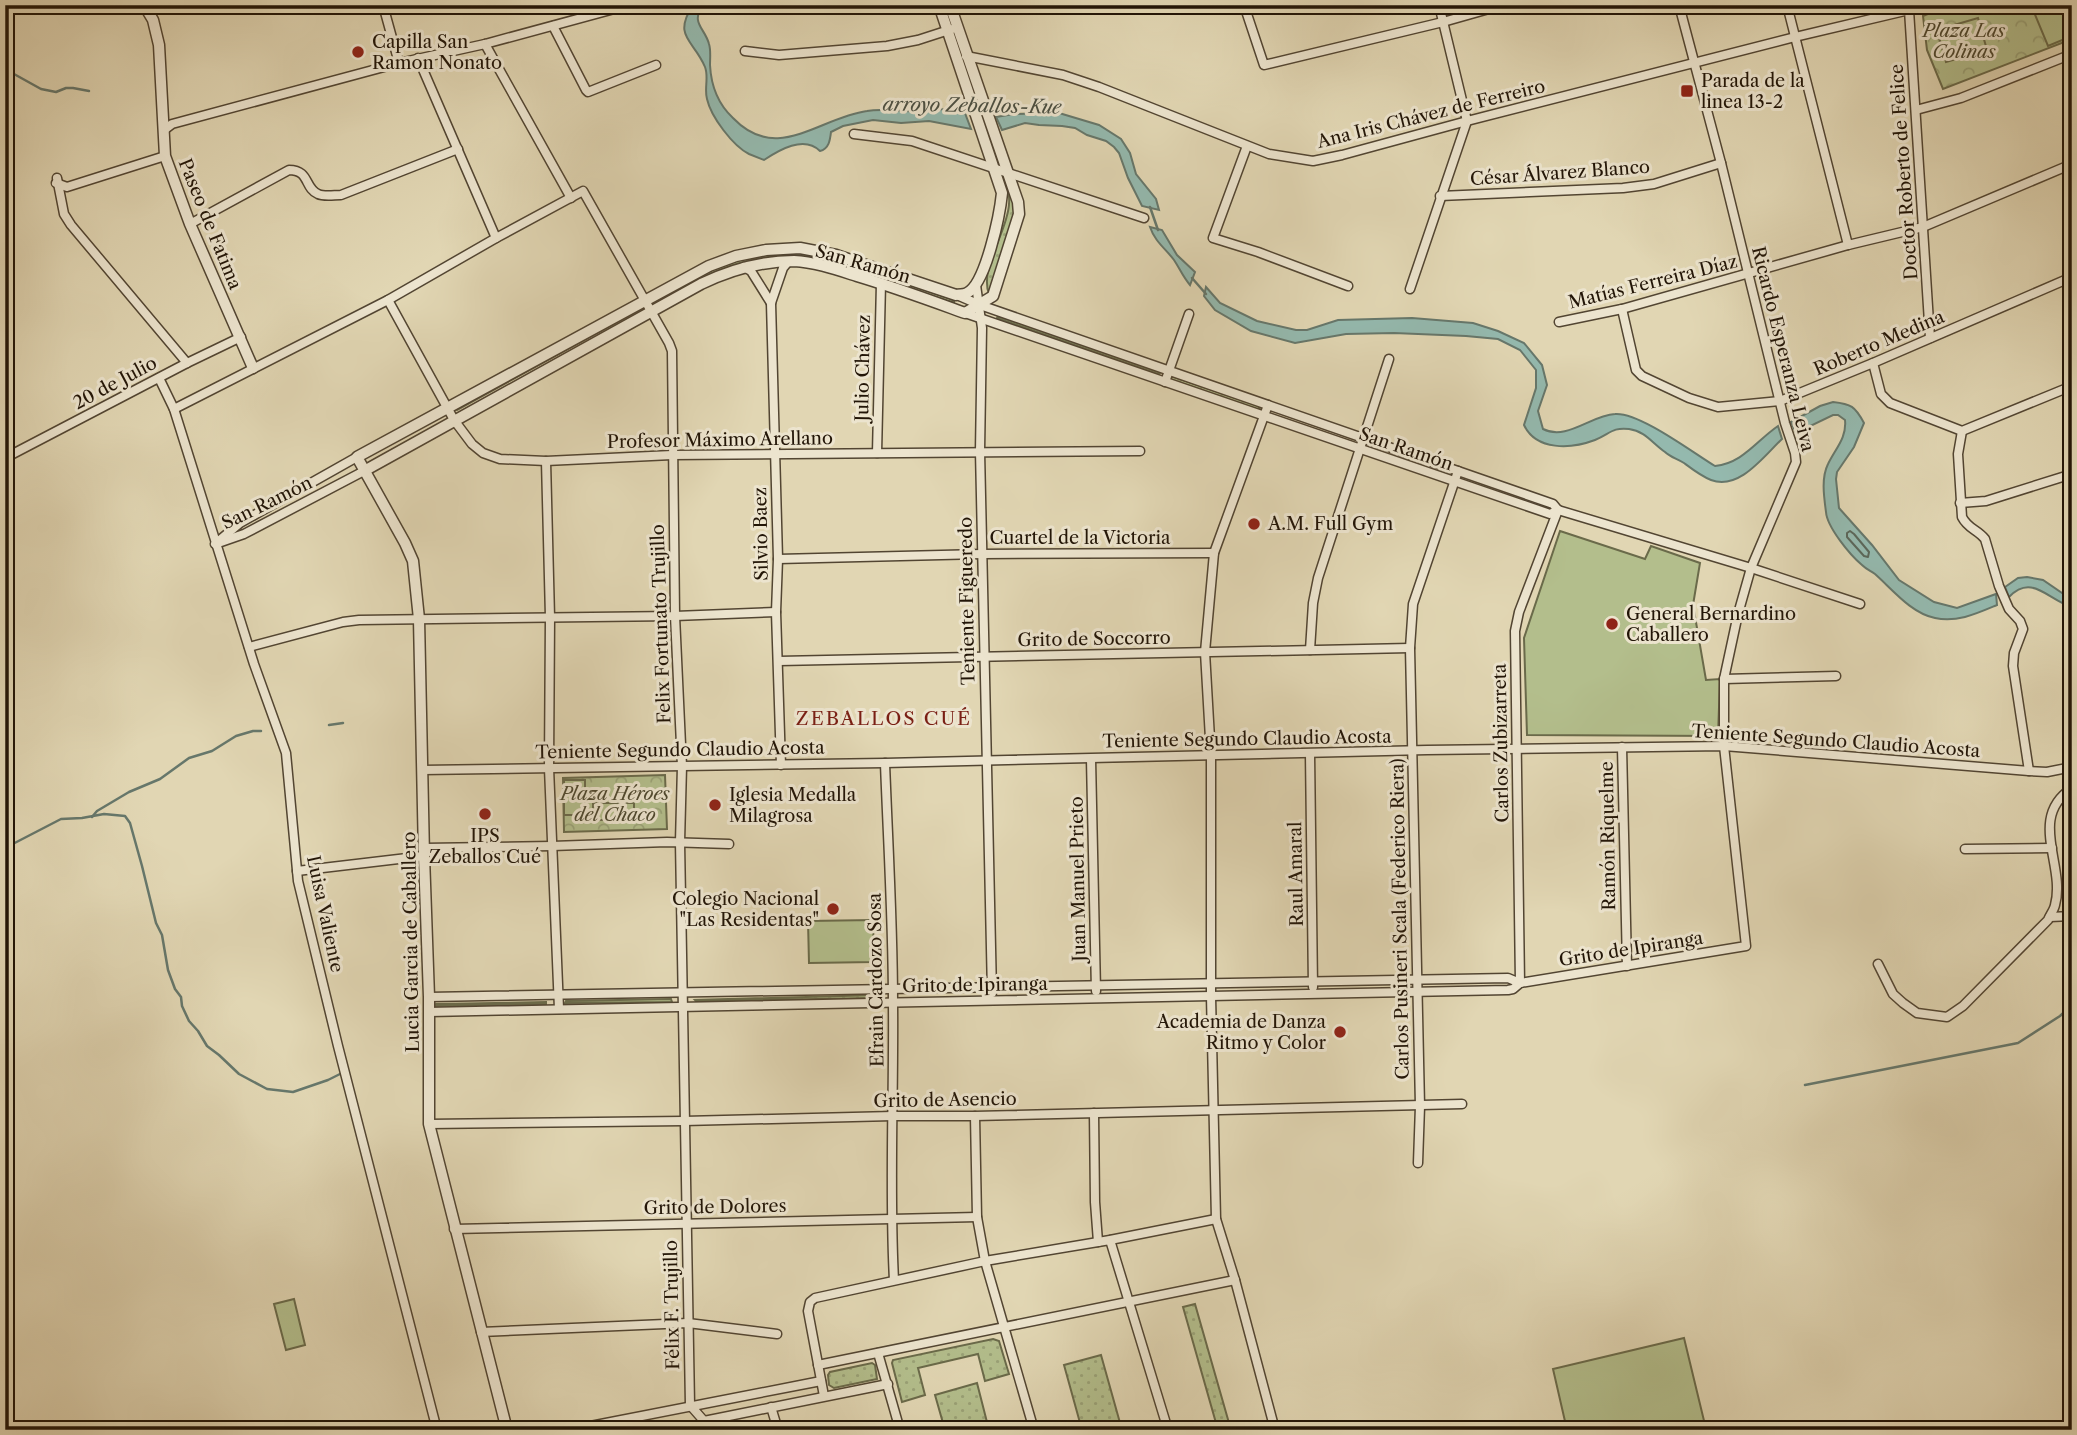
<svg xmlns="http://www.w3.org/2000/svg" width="2077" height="1435" font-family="'Libre Caslon Text',serif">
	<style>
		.grass { fill: url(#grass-dots); stroke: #6a6a4a; stroke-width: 2 }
		.park { fill: url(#park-crowns); stroke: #6a6a4a; stroke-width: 2 }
		.garden { fill: #b3be8c; stroke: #6a6a4a; stroke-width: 2 }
		.water { fill: #94b9ae; stroke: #66776b; stroke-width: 2 }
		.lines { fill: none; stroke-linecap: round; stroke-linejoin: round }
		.shore { stroke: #5b675a; stroke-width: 2 }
		.stream { stroke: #66776b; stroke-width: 2.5 }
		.minor-casing { stroke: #524532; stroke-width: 11 }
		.tertiary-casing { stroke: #524532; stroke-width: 13 }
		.minor { stroke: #ece4ce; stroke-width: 8 }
		.tertiary { stroke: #ece4ce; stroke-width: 10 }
		.poi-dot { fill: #8f2418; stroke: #ece4ce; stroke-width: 2.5 }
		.labels { text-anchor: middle; stroke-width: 6; stroke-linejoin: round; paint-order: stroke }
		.park-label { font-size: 18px; font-style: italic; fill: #4e482f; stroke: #ece4ce }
		.poi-label { font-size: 18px; fill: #221507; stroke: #ece4ce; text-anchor: start }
		.street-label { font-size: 18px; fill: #221507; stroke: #ece4ce }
		.water-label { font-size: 19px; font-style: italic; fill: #4a4e41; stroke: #ece4ce }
		.neighbourhood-label { font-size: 19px; letter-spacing: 2px; fill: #7a1f14; stroke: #ece4ce }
	</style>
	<defs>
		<pattern id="grass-dots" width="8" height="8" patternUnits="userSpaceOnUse" patternTransform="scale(1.75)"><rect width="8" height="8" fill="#b3be8c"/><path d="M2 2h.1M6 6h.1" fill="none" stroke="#9aa277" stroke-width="1.8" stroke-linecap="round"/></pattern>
		<pattern id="park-crowns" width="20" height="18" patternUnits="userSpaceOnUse" patternTransform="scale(1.75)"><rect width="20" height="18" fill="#b3be8c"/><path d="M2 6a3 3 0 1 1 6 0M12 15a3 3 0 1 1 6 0" fill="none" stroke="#9aa277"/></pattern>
	</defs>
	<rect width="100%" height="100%" fill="#e1d6b3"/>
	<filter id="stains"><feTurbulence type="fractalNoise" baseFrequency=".00286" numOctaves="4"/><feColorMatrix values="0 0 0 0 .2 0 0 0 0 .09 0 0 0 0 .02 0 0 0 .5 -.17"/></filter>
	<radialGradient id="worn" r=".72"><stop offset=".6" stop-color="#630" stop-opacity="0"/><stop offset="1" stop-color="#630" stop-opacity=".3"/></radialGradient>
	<g class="grass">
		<path d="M1006,182L1016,211L989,294C979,268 1008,231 1009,204C1010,196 1008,189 1006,182Z"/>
		<path d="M772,253L808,254L837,259L954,300V302C928,297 900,284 874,274C860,270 847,264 833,261C763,244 716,269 656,301L655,299L712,269L734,261Z"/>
		<path d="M638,308L639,310L457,410L456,409Z"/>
		<path d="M998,316L1159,372L1160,373L1158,374L997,318Z"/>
		<path d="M1171,377H1174L1257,405L1260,409L1259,411L1171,380Z"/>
		<path d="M877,995V998L696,1001L695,1000Z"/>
		<path d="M671,999L672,1002L565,1003L566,1001Z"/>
		<path d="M546,1002V1004L435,1006L436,1004Z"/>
		<path d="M1195,1304L1231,1430H1218L1183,1307Z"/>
		<path d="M993,1339L999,1341L1009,1374L985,1381L978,1354L918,1368L925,1395L902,1402L892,1363L893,1360Z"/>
		<path d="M1101,1355L1122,1430H1082L1064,1365Z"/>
		<path d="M872,1363L875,1365L877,1379L834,1388L829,1385L828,1375L830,1372Z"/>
		<path d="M977,1383L989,1430H945L935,1395Z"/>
	</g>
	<g class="park">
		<path d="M1949,5H2072V39L1943,89L1927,50L1923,16Z"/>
		<path d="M665,775L667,829L564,832L563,778Z"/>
	</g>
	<g class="garden">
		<path d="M2031,5H2072V36L2048,46Z"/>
		<path d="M1978,18L1987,50L1946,62L1937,30Z"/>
		<path d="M1560,531L1645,559L1651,546L1700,563L1693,605L1706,680L1720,679L1718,736L1527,735L1524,638Z"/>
		<rect x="564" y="780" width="21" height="35"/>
		<rect x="593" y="803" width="41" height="17"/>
		<path d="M873,920L874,962L809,963L808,921Z"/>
		<path d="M294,1299L305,1345L286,1350L274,1304Z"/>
		<path d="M1684,1338L1706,1429L1567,1430L1553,1369Z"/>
	</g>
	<g class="water">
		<path d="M693,5H703C690,23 705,28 709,44C711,50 710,58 710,65C711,85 718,104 733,118C777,164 818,118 867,111C883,108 899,112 915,111C931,110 947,109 963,108L971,129L929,121L901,123L873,120L843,126L831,132C830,140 829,149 820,151C804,135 779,150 764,160C759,158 754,156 749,154C733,146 711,117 707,99C704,89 709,77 705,67C694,40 672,37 693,5Z"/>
		<path d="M1059,113L1099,125L1121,139L1130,153L1136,174L1156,199L1159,210L1142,206L1128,178L1119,153L1114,147L1106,141L1087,135L1075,128L1062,126L1039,125L1025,123L1002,130L996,117L1014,114Z"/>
		<path d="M1150,227L1162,230L1177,255L1195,272L1190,285C1183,277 1180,269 1174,260C1166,249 1155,242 1150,227Z"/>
		<path d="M1206,287L1220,303L1257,321L1296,330H1307L1338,320L1412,318L1473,323L1498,331L1524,343L1542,365L1547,385L1538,411L1543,429C1567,441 1591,415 1615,414C1639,412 1692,452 1715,466C1743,463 1756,441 1778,426L1782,439C1764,456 1739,491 1711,480C1701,476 1692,469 1684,463C1678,459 1670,457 1665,452C1653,444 1645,431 1629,429C1612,427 1610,434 1595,440C1571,449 1536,451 1524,425L1536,388V370L1520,350L1498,339L1466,336L1394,333L1346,334L1295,343L1251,331L1215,310L1204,296Z"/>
		<path d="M1833,402C1851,404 1855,406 1864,423L1854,447L1837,472L1836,479L1839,508L1872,545L1899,580L1934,602L1957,608L1996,594L1997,605C1978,613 1957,623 1935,618C1911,613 1893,590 1875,574C1871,571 1866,569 1862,565C1850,555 1827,527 1826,512C1824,497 1821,478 1828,464C1835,449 1847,438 1845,420L1838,415H1833L1796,433L1791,422L1820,406Z"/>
		<path d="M2027,577L2043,580L2065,595H2072V607C2048,600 2032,573 2009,597L2005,587L2018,578Z"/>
	</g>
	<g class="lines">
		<path class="shore" d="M1850,531L1854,534L1869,552L1868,557L1864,556L1847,537V533Z"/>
		<g class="stream">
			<path d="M5,69L41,89L56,92L66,88H73L89,91"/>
			<path d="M1150,207L1158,230"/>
			<path d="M1192,278L1206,294"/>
			<path d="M329,725L343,723"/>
			<path d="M92,817L97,811L129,792L160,779L189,758L212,751L236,736L253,731H261"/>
			<path d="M5,848L61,819L82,818L104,814L125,816L130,823L142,866L156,923L162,935L168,970L175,989L181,997L182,1006L189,1021L198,1031L207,1046L219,1055L239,1074L267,1089L293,1092L328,1080L340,1074"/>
			<path d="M1805,1085L2018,1043L2060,1016L2072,1005"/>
		</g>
		<g class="minor-casing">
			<g id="minor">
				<path d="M383,5L399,63"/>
				<path d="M1244,5L1264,65L1443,22L1503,5"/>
				<path d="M1787,5L1848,245"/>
				<path d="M1908,6L1909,10L1930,338"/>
				<path d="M553,26L586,90L588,92L656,65"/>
				<path d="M485,44L571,198"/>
				<path d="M745,51L779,55L887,46L918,40L952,29"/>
				<path d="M966,56L1063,75L1099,87L1269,154L1313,161L1342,155L1467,121L1795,37L1909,10L1920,5"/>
				<path d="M418,58L496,238"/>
				<path d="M1916,110L1961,98L2072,54"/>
				<path d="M164,130L172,124L399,63L485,44L629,5"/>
				<path d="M854,134L912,141L1144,218"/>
				<path d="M1247,146L1213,238L1258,252L1348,286"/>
				<path d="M57,178L64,214L71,225L187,363"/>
				<path d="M56,183L67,187L165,156"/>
				<path d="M1440,196L1623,188L1654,184L1721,163"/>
				<path d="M190,224L289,170C310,170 304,188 318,194C324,197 334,195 341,195L458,149"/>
				<path d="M744,267L751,271L771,303"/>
				<path d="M976,285L982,328L980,451L992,993"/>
				<path d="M1410,289L1467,121L1439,5"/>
				<path d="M957,295L980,305L1553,504L1558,510L1751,568L1860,604"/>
				<path d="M388,300L454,420L472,444L483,453L500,459L546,461L672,455L1140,451"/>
				<path d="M1622,309L1636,370L1642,376L1689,398L1718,407L1780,401L1873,363L2072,277"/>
				<path d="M965,313L1550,514L1558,510"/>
				<path d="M1559,322L1622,309L1848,245L1923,227L2072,164"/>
				<path d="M1873,363L1881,394L1890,403L1962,431L2072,386"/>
				<path d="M159,378L174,409L254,664L286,753L298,881L338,1046L437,1430"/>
				<path d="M1165,382L1189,314"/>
				<path d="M1268,405L1214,553L1205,652L1211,756V996L1216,1219L1235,1280L1275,1430"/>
				<path d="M174,409L388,300L496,238L583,191L669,343L672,351L675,616L682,766L680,842L690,1405"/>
				<path d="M1962,431L1958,454L1962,517C1968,529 1977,529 1985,539L1999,586L2009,609L2020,621L2023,629L2014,653L2013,666L2029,771"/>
				<path d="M877,453L881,283"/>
				<path d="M5,458L187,363L241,337"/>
				<path d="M546,461L550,617L549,768L559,1009"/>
				<path d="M1960,503L1986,501L2072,474"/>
				<path d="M221,542L244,534L364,471"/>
				<path d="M215,544L240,523L357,457"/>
				<path d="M778,559L982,554L1214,553"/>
				<path d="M249,647L343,622L359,620L675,616L776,612"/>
				<path d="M1310,650L1313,603L1318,578L1389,359"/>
				<path d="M779,661L1410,648"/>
				<path d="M1724,679L1836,676"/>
				<path d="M1622,747L1627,966"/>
				<path d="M1310,754L1313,987"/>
				<path d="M1091,759L1096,991"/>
				<path d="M885,763C888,843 893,923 893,1003C894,1095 889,1188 894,1280"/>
				<path d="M781,765L776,612L778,559L771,303L783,268L788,262"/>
				<path d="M422,770L885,763L1427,750L1724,746L2029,771L2047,772L2072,767"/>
				<path d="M424,848L552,846L667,842L729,844"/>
				<path d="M1965,849L2052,848"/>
				<path d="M297,871L424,856"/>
				<path d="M2050,917L2072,916"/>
				<path d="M1878,964L1893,994L1903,1003L1917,1013L1947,1017L1963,1006L2048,920C2050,915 2054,910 2055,905C2066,865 2027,818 2072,788"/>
				<path d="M1520,983L1515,631L1519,612L1558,510"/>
				<path d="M429,997L1508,978L1520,983"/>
				<path d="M429,1012L1508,990L1513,989L1520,983L1746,946L1724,746V679L1738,614L1751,568L1796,462L1795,453L1785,423L1721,163L1679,5"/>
				<path d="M1094,1113L1095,1202L1098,1242"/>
				<path d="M975,1116L977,1217L985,1261L1034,1430"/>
				<path d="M429,1124L684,1121L893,1116H975L1462,1104"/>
				<path d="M1418,1163L1420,1106L1410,648L1413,604L1458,471"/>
				<path d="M454,1229L977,1217"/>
				<path d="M1110,1240L1168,1430"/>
				<path d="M481,1332L688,1323L777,1334"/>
				<path d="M878,1353L900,1430"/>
				<path d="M818,1365L1235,1280"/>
				<path d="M824,1396L808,1311L810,1302L815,1298L985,1261L1110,1240L1216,1219"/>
				<path d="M690,1405L704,1421L707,1430"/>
				<path d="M771,1407L778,1430"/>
				<path d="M704,1421L888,1384"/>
				<path d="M570,1430L821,1381"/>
			</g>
		</g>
		<g class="tertiary-casing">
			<g id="tertiary">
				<path d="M144,5L153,20L159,45L165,156L190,224L253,368"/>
				<path d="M364,471L701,284C730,270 761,261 794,261C815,262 838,270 857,276C894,287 929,300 965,313L993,296L1019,214L1018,202L950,5"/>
				<path d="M507,1430L429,1124V997L424,856L419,619L413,561L405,543L357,457L709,266L736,256L766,250L800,248L836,255L956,295C960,294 964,295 967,293C986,284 1000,213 1002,193L939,5"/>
			</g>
		</g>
		<use href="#minor" class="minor"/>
		<use href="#tertiary" class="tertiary"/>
	</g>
	<g class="poi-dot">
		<circle cx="358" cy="52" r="7"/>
		<rect x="1680" y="84" width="14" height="14" rx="3.5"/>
		<circle cx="1254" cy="524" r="7"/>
		<circle cx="1612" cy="624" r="7"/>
		<circle cx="715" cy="805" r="7"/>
		<circle cx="485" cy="814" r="7"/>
		<circle cx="833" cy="909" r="7"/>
		<circle cx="1340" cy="1032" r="7"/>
	</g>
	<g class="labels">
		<g class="park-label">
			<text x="1964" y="37">Plaza Las<tspan x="1964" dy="21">Colinas</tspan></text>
			<text x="615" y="800">Plaza Héroes<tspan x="615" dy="21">del Chaco</tspan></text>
		</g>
		<g class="poi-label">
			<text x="372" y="48">Capilla San<tspan x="372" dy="21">Ramon Nonato</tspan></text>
			<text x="1701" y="87">Parada de la<tspan x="1701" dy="21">linea 13-2</tspan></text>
			<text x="1268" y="530">A.M. Full Gym</text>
			<text x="1626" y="620">General Bernardino<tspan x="1626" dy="21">Caballero</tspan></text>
			<text x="729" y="801">Iglesia Medalla<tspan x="729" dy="21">Milagrosa</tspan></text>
			<text x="485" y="842" text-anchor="middle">IPS<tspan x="485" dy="21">Zeballos Cué</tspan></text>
			<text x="819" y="905" text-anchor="end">Colegio Nacional<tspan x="819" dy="21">"Las Residentas"</tspan></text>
			<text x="1326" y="1028" text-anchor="end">Academia de Danza<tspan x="1326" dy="21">Ritmo y Color</tspan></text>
		</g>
		<g class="street-label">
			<text transform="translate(1431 114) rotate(-14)" y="6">Ana Iris Chávez de Ferreiro</text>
			<text transform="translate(1904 172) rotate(-94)" y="6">Doctor Roberto de Felice</text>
			<text transform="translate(1560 173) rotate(-4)" y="6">César Álvarez Blanco</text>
			<text transform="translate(210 224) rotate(68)" y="6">Paseo de Fatima</text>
			<text transform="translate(863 264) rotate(16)" y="6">San Ramón</text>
			<text transform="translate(1653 282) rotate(-14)" y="6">Matías Ferreira Díaz</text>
			<text transform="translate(1879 343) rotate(-23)" y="6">Roberto Medina</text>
			<text transform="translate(1783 349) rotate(76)" y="6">Ricardo Esperanza Leiva</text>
			<text transform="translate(863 368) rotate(-89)" y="6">Julio Chávez</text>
			<text transform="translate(115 383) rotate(-28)" y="6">20 de Julio</text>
			<text transform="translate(720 440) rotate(-1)" y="6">Profesor Máximo Arellano</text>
			<text transform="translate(1406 449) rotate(19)" y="6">San Ramón</text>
			<text transform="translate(267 503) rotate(-26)" y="6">San Ramón</text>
			<text transform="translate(761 534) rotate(-91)" y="6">Silvio Baez</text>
			<text x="1080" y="544">Cuartel de la Victoria</text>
			<text transform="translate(967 601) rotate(-91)" y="6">Teniente Figueredo</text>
			<text transform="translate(661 624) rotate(-92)" y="6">Felix Fortunato Trujillo</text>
			<text transform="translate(1094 639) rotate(-1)" y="6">Grito de Soccorro</text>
			<text transform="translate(1247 739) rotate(-1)" y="6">Teniente Segundo Claudio Acosta</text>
			<text transform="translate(1836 741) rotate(4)" y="6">Teniente Segundo Claudio Acosta</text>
			<text transform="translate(1501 743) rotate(-91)" y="6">Carlos Zubizarreta</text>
			<text transform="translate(680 750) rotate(-1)" y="6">Teniente Segundo Claudio Acosta</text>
			<text transform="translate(1608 836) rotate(-91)" y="6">Ramón Riquelme</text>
			<text transform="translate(1296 874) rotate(-91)" y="6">Raul Amaral</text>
			<text transform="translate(1078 879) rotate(-91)" y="6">Juan Manuel Prieto</text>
			<text transform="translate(325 914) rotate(78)" y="6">Luisa Valiente</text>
			<text transform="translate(1400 919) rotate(-91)" y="6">Carlos Pusineri Scala (Federico Riera)</text>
			<text transform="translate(411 942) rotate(-91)" y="6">Lucia Garcia de Caballero</text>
			<text transform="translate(1631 949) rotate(-9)" y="6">Grito de Ipiranga</text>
			<text transform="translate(876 980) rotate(-91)" y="6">Efrain Cardozo Sosa</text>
			<text transform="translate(975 985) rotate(-1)" y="6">Grito de Ipiranga</text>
			<text transform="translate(945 1100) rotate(-1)" y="6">Grito de Asencio</text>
			<text transform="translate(715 1207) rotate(-1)" y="6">Grito de Dolores</text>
			<text transform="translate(672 1305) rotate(-91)" y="6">Félix F. Trujillo</text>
		</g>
		<g class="water-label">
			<text transform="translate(972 105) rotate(1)" y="7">arroyo Zeballos-Kue</text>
		</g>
		<g class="neighbourhood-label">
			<text x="884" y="725">ZEBALLOS CUÉ</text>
		</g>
	</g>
	<rect width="2077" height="1435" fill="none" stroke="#e1d6b3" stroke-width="28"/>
	<rect x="7" y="7" width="2063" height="1421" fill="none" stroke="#221507" stroke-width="3.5"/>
	<rect x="14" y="14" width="2049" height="1407" fill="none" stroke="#221507" stroke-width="2"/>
	<rect width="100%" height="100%" filter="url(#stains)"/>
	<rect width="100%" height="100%" fill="url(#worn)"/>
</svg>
